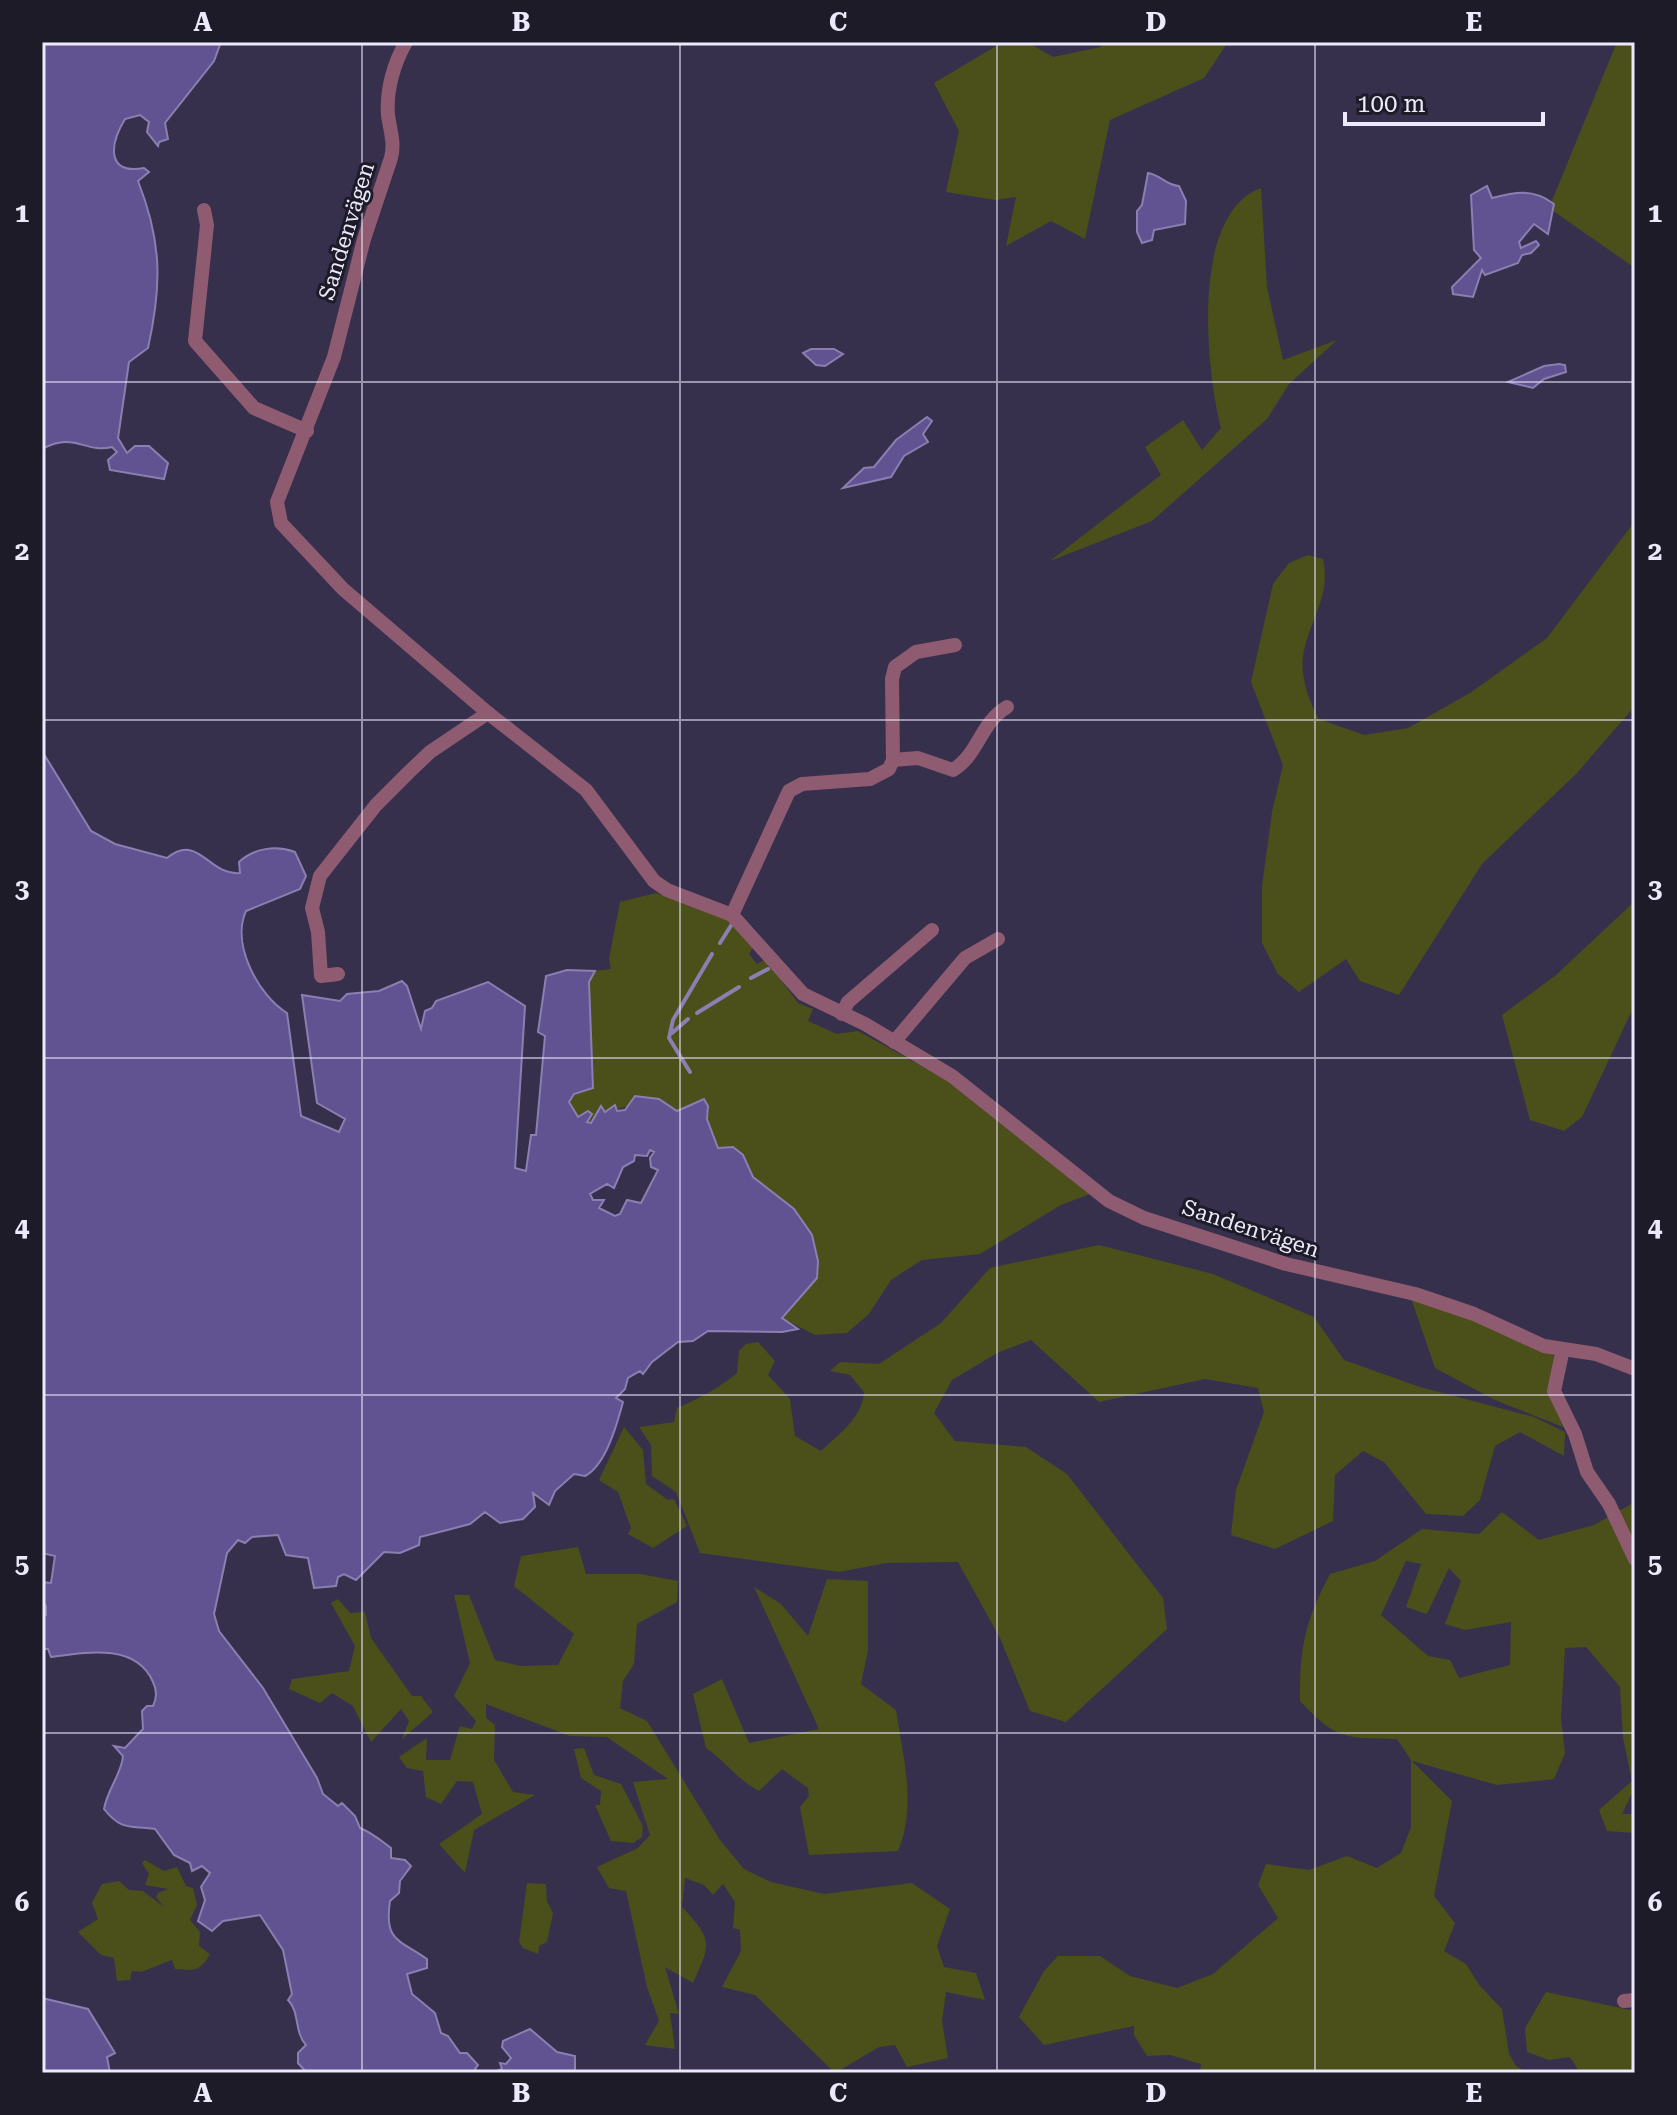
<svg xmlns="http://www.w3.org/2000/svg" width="1677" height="2115" font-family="'Roboto Serif',serif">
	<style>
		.green { fill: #4b4f1a; fill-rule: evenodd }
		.water { fill: #615291; stroke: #8b7fb1; stroke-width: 2; fill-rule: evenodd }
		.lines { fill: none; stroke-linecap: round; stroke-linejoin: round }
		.stream { stroke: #8b7fb1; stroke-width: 4 }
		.minor { stroke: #8e5b70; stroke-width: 14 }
		.grid { fill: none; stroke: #ece9fc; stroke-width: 2; stroke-opacity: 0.55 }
		.labels { text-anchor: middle; stroke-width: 6; stroke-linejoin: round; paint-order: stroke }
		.street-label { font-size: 22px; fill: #ece9fc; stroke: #1d1b28 }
		.neatline { fill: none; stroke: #ece9fc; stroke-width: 3 }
		.grid-label { font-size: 26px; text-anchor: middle; font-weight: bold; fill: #ece9fc }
	</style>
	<rect width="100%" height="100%" fill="#36304d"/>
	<g class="green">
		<path d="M1003,42H1027L1053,57L1101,47L1102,42H1228L1204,78L1110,120L1085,239L1051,221L1006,246L1016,197L995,200L946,192L959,131L934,83Z"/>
		<path d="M1617,42H1635V268L1549,208Z"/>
		<path d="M1261,188L1267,287L1283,360L1337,340L1289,384L1267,419L1152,521L1050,561L1161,475L1145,447L1183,420L1202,450L1221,428C1206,369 1190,214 1261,188Z"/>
		<path d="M1635,521V706L1577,773L1482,864L1399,995L1360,981L1346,959L1299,992L1278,974L1262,943V886L1272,812L1283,765L1251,682L1273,584L1289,563L1308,555L1323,559C1331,595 1311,618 1304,651C1299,673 1308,700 1319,719L1364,735L1408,728L1470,693L1547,638Z"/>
		<path d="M656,893L730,921L754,946L749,954L757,964L766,959L798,1003L813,1009L808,1021L837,1034L858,1031L945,1079L1090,1194L1061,1205L980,1254L922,1260L891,1280L869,1314L847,1333L815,1335L782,1318L817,1278L794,1209L753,1178L743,1155L718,1148L706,1119L708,1106H686L677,1111L631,1105L608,1112L601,1107L591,1123L587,1122L591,1114L579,1118L569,1102L574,1095L593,1088L589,982L595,971L611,969L609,959L620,902Z"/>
		<path d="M1635,901V1004L1582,1117L1564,1131L1530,1120L1502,1015L1556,975Z"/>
		<path d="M1099,1245L1213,1274L1314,1317L1344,1360L1420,1387L1534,1417L1565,1432L1564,1456L1520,1432L1495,1446L1480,1500L1463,1516L1426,1514L1384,1462L1363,1451L1335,1475L1333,1521L1275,1549L1231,1535L1236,1490L1264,1412L1258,1388L1205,1379L1099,1402L1031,1340L999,1352L952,1380L934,1413L955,1441L1026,1447L1067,1474L1163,1598L1167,1629L1066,1722L1030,1711L1000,1638L958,1562L886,1563L839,1572L700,1553L676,1492L652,1476L651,1445L639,1427L674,1422L677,1408C700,1398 718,1389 737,1373L739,1351L746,1344L758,1342L775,1361L768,1375L790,1399L795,1436L821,1451C838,1435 863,1417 864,1392L850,1375L830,1371L840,1362L879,1364L941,1323L990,1268Z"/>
		<path d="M1411,1298L1439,1306L1551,1353L1556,1358L1550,1393L1568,1429L1495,1400L1435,1368Z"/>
		<path d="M624,1427L643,1450L646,1484L668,1500L674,1499L687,1526L653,1548L628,1534L631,1528L618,1492L599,1480Z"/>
		<path d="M1635,1502V1787L1622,1814H1635V1833L1607,1831L1599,1810L1632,1781L1623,1738L1620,1687L1586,1647L1565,1648L1561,1719L1565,1753L1554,1779L1497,1785L1412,1761L1452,1801L1434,1896L1455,1923L1444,1951L1466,1964L1480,1986L1502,2009L1509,2054L1516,2066L1528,2073H1200L1201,2064L1170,2055L1147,2056L1134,2035V2026L1044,2045L1019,2017L1044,1971L1058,1956H1100L1130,1976L1177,1988L1213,1974L1278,1918L1258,1885L1266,1864L1309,1870L1347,1856L1377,1868L1401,1853L1411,1827V1760L1397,1739C1344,1738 1337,1740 1300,1701C1300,1646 1304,1624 1330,1574L1375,1561L1422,1529L1479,1534L1502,1512L1539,1540L1594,1525ZM1406,1561L1421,1564L1406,1607L1427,1614L1449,1568L1461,1581L1445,1624L1465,1630L1511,1622L1510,1665L1459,1678L1450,1660L1428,1656L1381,1615Z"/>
		<path d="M578,1547L586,1574H640L678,1581L677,1602L637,1624L634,1664L623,1681L620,1708L647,1721L720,1840L744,1869L771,1882L824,1894L912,1883L950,1909L937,1946L944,1967L976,1973L985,2000L946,1992L942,2021L948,2058L907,2067L895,2045L879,2047L835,2073L755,1995L722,1987L741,1951L740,1930L733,1928L735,1902L723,1884L713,1895L704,1885L685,1878L682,1907C713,1940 711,1943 693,1983L665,1967L679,2014L670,2013L675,2049L645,2045L659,2021L647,1987L626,1891L609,1888L597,1867L638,1848L650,1835L633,1782L668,1779L607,1737L570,1736L486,1704V1718L495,1725L494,1760L513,1792L535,1795L474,1830L465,1873L439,1844L482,1814L473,1782L457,1781L441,1804L426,1797L423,1771L407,1768L399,1757L427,1738L426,1760H450L460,1726L472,1729L476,1721L454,1696L470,1663L454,1595H469L495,1660L520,1666L558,1665L574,1634L514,1586L521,1556Z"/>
		<path d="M827,1579L868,1581V1650L861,1684L896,1710C903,1757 917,1806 898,1851L809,1855L800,1807L809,1796L808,1788L782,1769L759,1791C738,1780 726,1762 706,1748L693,1694L722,1679L749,1743L819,1729L754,1587L781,1604L808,1636Z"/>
		<path d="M338,1599L350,1613L365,1612L371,1638L412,1696H421L433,1712L402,1739L409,1721L401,1709L371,1742L353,1706L332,1693L320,1703L289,1689L292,1679L349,1671L355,1646L331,1603Z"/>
		<path d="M584,1748L594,1775L621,1784L643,1826L642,1837L633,1843L611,1841L595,1805H600L601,1791L581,1778L574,1749Z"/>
		<path d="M145,1860L164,1871L177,1867L186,1886L193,1888L197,1905L190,1920L200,1932L199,1946L210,1954C201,1971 194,1971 175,1969L172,1960L141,1972L132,1971L130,1980L117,1981L114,1958L101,1955L78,1932L98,1919L92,1903L102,1884L119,1881L129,1890L143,1891L164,1907L156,1897L158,1893L168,1889L145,1885L149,1874L142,1863Z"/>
		<path d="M527,1883L546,1884L547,1901L553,1913L547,1942L539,1946L538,1954L523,1948L519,1942Z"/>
		<path d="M1546,1992L1630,2010L1635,2008V2073H1580L1570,2057L1549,2060L1527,2052L1525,2028Z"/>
	</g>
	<g class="water">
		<path d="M42,42H221L214,61L165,123L168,139L159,142L158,146L147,132L149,122L140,115L125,119C111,142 104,175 144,168L149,172L138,181C162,242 162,285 148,348L129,362L118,438L127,453L135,446H149L168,463L164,479L110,470L108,460L117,452L112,447C85,454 75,431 42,449Z"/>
		<path d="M1148,173C1161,175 1165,185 1179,186L1186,201L1185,224L1154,230L1152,240L1142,243L1137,232V211L1142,205Z"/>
		<path d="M1487,186L1492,198C1515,192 1533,188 1554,204L1548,234L1534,224L1519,242L1521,248L1536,241L1539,245L1531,253L1522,255L1518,263L1485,275L1482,270L1473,297L1453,294L1452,287L1481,258L1474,250L1471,195Z"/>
		<path d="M811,349H834L843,354L825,366L816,365L803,353Z"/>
		<path d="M1559,364L1565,365L1566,372L1544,379L1533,388L1508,382L1544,366Z"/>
		<path d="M927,417L932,421L923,434L928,442L904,456L891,477L843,488L864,468L874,467L896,440Z"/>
		<path d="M42,751L91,831L115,844L167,858C199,832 208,876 240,873L239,862C254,848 276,845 295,852L306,876L300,889L246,911C231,944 258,995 287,1013L301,1116L339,1132L345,1119L317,1103L302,995L340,1001L347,994L379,991L402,981L407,986L421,1029L425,1011L432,1008L436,1001L488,982L525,1006L515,1168L526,1171L531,1135H536L545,1036L538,1032L546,976L567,970L595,971L589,982L593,1088L574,1094L569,1102L578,1117L588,1111L592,1114L587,1122L591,1123L601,1106L605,1112L615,1105L617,1111L625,1110L635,1096L659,1099L677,1111L704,1099L708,1106L707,1119L718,1148L733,1147L743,1155L753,1177L794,1209L812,1235L818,1261L817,1278L782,1318L798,1329L782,1332L708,1331L693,1341L678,1342L652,1362L643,1374L640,1371L628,1378L625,1389L616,1398L623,1402C617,1424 606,1465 585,1476L574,1474L555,1491L549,1505L533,1493L535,1507L523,1519L500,1523L485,1512L470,1524L420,1537L419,1545L400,1553L384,1552L356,1580L344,1574L338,1577L336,1586L314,1588L308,1558L286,1555L278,1535L252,1537L245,1543L238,1540L227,1553L214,1614L219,1631L263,1688L317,1778L323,1794L338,1806L342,1803L355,1816L360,1828C374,1834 379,1839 391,1848V1858L405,1860L411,1866L400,1881L399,1893L390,1901C384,1941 398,1939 427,1959V1968L407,1974L412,1994L435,2013L441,2033L448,2036L460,2053H467L478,2065L475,2069L479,2073H307L298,2063V2053L306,2045C294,2032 300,2012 288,2000L292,1994L283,1950L260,1915L223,1921L212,1931L198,1921L205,1900L201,1887L210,1873L202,1866L192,1871L190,1863L174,1855L155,1829C132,1825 122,1832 104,1809C107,1790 122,1773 123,1756L114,1746L125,1748L143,1729L142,1711L147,1706H153C157,1698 157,1690 153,1682C136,1643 87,1652 51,1657L48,1649H42V1616L46,1615V1606L42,1601V1582L51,1583L55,1556L42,1553ZM650,1150L654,1152L650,1158L651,1167L658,1170L641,1203L627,1200L620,1214L615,1216L599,1208L604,1200H593L590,1194L607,1184L614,1188L623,1167L634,1161L635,1155L647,1156Z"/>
		<path d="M42,1998L88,2009L115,2053L107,2057L110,2073H42Z"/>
		<path d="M530,2029L557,2052L575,2056V2073H491L502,2069L500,2063L506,2064L511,2058L502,2047L503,2041Z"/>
	</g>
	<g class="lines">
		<g class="stream">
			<path d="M720,943L732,924"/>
			<path d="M751,978L768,969"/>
			<path d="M697,1013L739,987"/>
			<path d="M672,1033L688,1019"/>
			<path d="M690,1072L669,1038L673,1020L712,954"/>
		</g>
		<g class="minor">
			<path d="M406,42C394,63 386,90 388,115C390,130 395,143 391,158L364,239L334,357L277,502L281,523L343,589L488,713L586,790L654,881L667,890L732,915L803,994L865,1024L952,1076L1109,1201L1144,1218L1286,1264L1415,1294L1474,1314L1544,1346L1596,1354L1635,1369"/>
			<path d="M204,210L207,225L195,341L254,408L307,431"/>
			<path d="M893,760L918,758L953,770C979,754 980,723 1007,707"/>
			<path d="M732,915L789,791L802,784L870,779L889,769L893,760L892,679L895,667L916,652L955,645"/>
			<path d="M338,974L321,976L318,932L312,908L320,876L376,805L408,773L430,752L488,713"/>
			<path d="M842,1014L848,1002L932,930"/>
			<path d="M894,1042L965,958L998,939"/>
			<path d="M1563,1349L1554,1391L1575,1434L1587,1472L1609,1504L1635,1559"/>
			<path d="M1624,2001L1635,2000"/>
		</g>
	</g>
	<path class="grid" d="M362,42V2073M680,42V2073M997,42V2073M1315,42V2073M42,382H1635M42,720H1635M42,1058H1635M42,1395H1635M42,1733H1635"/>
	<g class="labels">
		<g class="street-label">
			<text transform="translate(346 231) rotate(-73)" y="8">Sandenvägen</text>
			<text transform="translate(1251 1228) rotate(18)" y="8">Sandenvägen</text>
		</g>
	</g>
	<rect width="1677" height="2115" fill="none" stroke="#1d1b28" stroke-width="88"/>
	<path d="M1345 112v12h198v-12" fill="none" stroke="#ece9fc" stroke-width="4"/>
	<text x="1357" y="112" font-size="24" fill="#ece9fc" stroke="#1d1b28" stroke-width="6" paint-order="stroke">100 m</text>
	<rect x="44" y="44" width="1589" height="2027" class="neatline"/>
	<g class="grid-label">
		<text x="203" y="31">A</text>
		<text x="521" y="31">B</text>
		<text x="838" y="31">C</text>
		<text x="1156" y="31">D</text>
		<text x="1474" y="31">E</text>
		<text x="22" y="222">1</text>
		<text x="1655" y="222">1</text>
		<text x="22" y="560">2</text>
		<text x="1655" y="560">2</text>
		<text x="22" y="898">3</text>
		<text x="1655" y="898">3</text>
		<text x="22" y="1236">4</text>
		<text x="1655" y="1236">4</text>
		<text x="22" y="1573">5</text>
		<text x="1655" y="1573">5</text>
		<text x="22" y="1911">6</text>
		<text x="1655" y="1911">6</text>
		<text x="203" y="2102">A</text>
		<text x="521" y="2102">B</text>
		<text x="838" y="2102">C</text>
		<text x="1156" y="2102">D</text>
		<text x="1474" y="2102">E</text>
	</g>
</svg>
